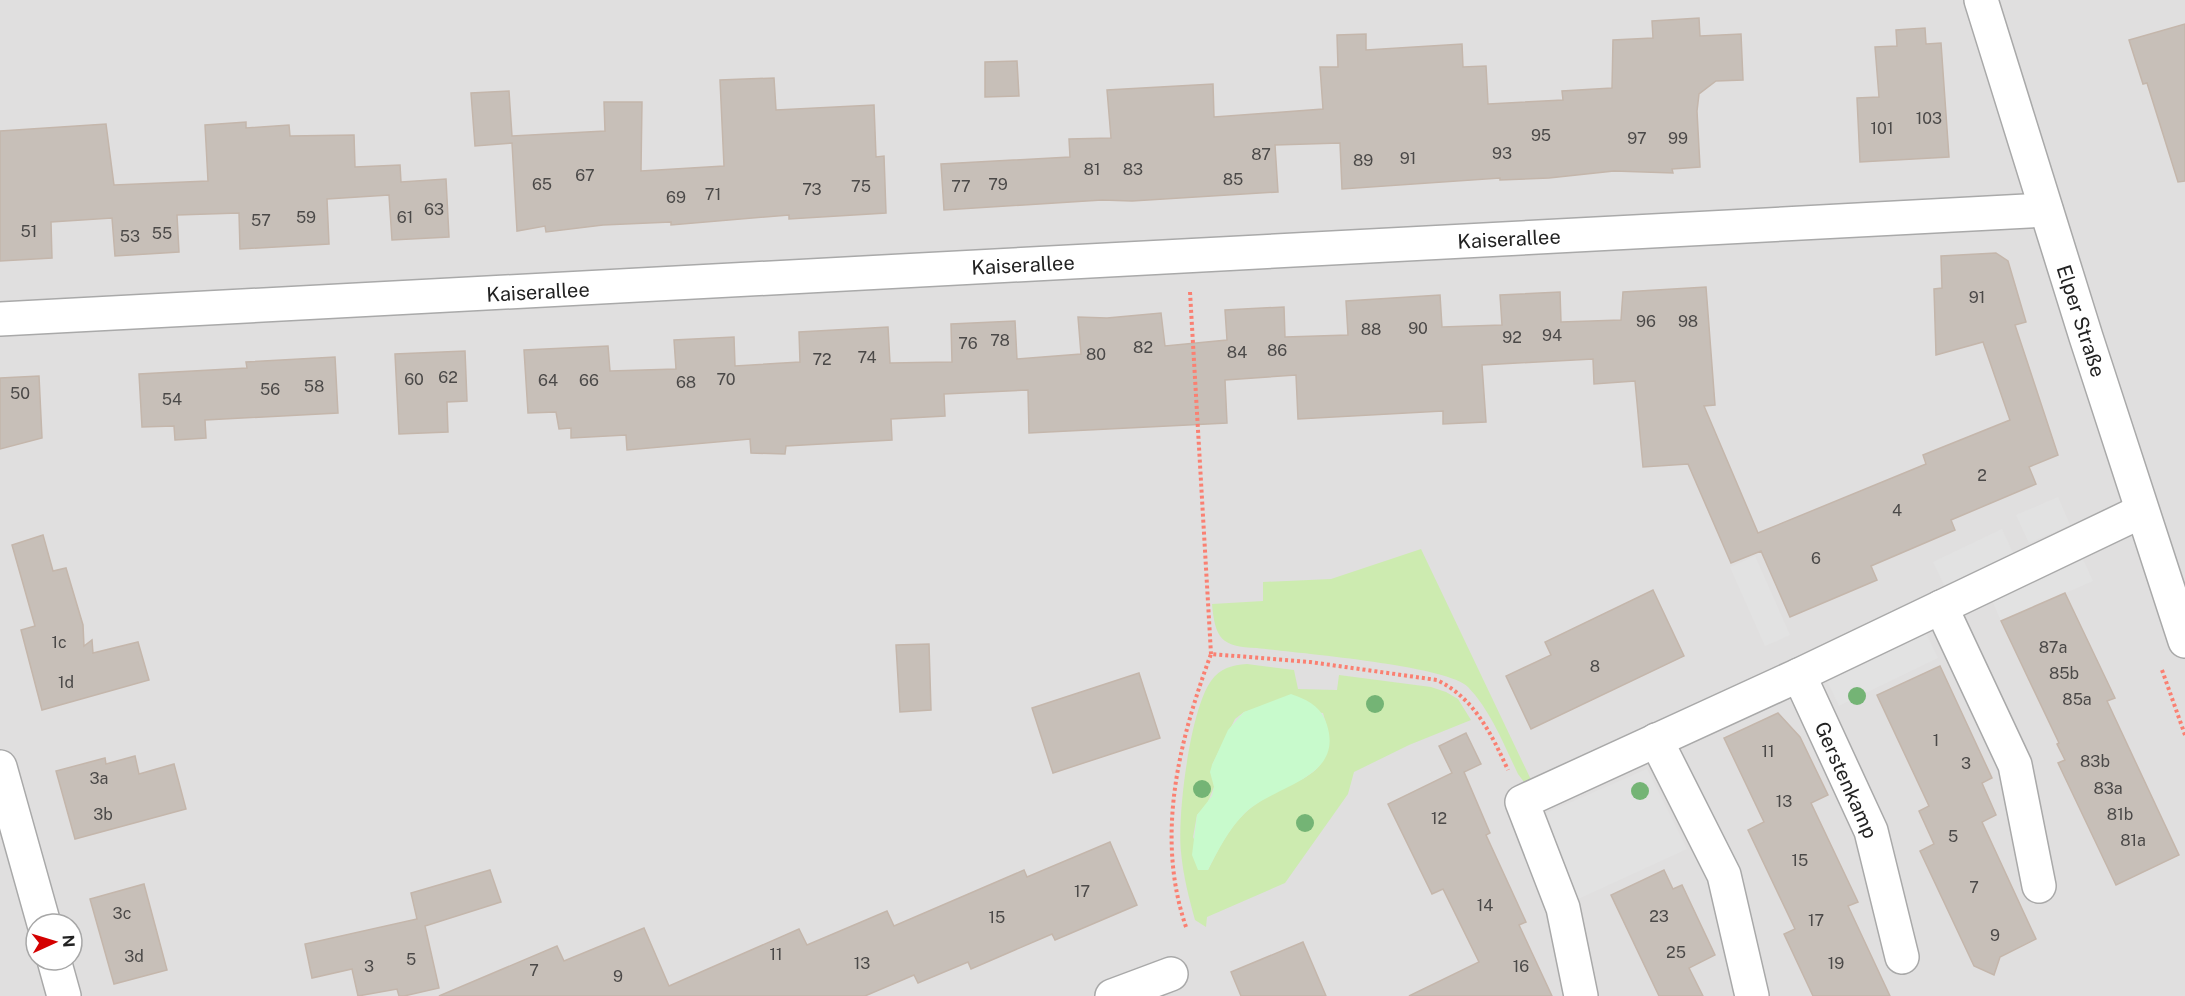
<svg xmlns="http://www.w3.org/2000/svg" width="2185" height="996" font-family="'Public Sans',sans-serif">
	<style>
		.residential { fill: #e0dfdf; fill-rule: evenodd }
		.grass { fill: #cdebb0; fill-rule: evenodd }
		.park { fill: #c8facc }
		.parking { fill: #e2e2e2 }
		.building { fill: #c7bfb8; stroke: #c4b6ab; stroke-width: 1.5 }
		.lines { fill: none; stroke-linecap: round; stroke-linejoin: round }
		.minor-casing { stroke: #a9a9a9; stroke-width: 36 }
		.tertiary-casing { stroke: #a9a9a9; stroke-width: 36 }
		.path { stroke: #fa8072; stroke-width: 4; stroke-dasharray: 3 3; stroke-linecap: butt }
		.minor { stroke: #fff; stroke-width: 33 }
		.tertiary { stroke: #fff; stroke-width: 33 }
		.tree { fill: #74b475 }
		.labels { text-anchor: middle; stroke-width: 4.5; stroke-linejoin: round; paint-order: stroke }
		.number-label { font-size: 16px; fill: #4b4948 }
		.street-label { font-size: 20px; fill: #222; stroke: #fff }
	</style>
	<rect width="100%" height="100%" fill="#f2efe9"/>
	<path class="residential" d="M0,0H2185V996H0ZM36,924H72V960H36Z"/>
	<g class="grass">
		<path d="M1421,549L1533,784L1524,782L1518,774C1504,745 1491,711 1468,687C1446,665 1295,653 1257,648C1221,647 1215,638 1212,604L1263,601V582L1331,579Z"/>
		<path d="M1247,664L1294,670L1298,689L1337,690L1339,675L1431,687L1446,692L1458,699L1471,720L1409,745L1354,772L1348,794L1285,883L1207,917L1206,927L1195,920C1189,898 1183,875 1181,852C1177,816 1190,710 1211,681C1220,668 1232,665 1247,664ZM1267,705L1323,713C1346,785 1284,776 1246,812C1229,827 1218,850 1208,870L1193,837L1197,815L1207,804L1214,787L1212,765L1235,719L1244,712Z"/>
	</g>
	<path class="park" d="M1291,694C1308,700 1321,706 1327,725C1344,779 1274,785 1245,813C1229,829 1218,850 1208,870H1198L1192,855L1197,815L1212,796L1214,787L1210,772L1212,765L1228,730L1244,712Z"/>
	<g class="parking">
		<path d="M2058,497L2070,525L2029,543L2016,515Z"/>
		<path d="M2002,529L2014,555L1945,587L1933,562Z"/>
		<path d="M2081,555L2093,581L2001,621L1992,600Z"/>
		<path d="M1755,556L1790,635L1765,646L1730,567Z"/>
		<path d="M1926,633L1938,658L1839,706L1827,681Z"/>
		<path d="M1647,769L1687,849L1576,900L1546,813Z"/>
	</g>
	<g class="building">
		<path d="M1699,18L1700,36L1741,34L1743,80L1716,81L1699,94L1697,111L1700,167L1672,169L1673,173L1614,171L1549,178L1500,180V178L1342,189L1340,143L1275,145L1278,192L1132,201L1102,200L944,210L941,164L1070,157L1069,139L1111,138L1107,90L1213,84L1214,117L1323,109L1320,67H1338L1337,35L1366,34V50L1462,44L1463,67L1486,66L1488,104L1563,100L1562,91L1612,88L1613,40L1653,38L1652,21Z"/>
		<path d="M2185,24V181L2178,182L2147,83L2143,84L2129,40Z"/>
		<path d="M1925,28L1926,44L1941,43L1949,157L1860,162L1857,98L1879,97L1875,47L1897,46L1896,30Z"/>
		<path d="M1017,61L1019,96L985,97V62Z"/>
		<path d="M774,78L776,110L874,105L876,157L884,156L886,213L789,219V215L671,225V222L603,225L546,232L545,226L517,231L512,143L475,146L471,93L509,91L512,136L605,131L604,102H642L641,171L724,166L720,80Z"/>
		<path d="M246,122V128L289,125L290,136L354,135L355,167L400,165L401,182L446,179L449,237L392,240L389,195L327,199L329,244L240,249L239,213L177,215L179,252L115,256L112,218L51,222L52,258L0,261V131L106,124L114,185L208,181L205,125Z"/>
		<path d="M1996,253L2008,261L2026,322L2015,325L2058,455L2029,467L2036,484L1951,520L1955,530L1871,566L1877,580L1790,617L1761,551L1731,563L1688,464L1643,467L1635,381L1594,384L1593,359L1482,365L1486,422L1443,424V411L1298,419L1296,375L1225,380L1227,423L1029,433L1028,390L944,394L945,416L891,419L892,440L786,446L785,454L751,453L750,439L627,450L626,435L571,438V428L559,429L556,412L528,413L524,350L608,346L610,371L676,369L674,340L734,337L735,366L800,362L799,332L888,327L890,363L952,362L951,324L1015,321L1017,359L1081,354L1078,317L1107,318L1161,313L1165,346L1227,340L1225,310L1284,307L1285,337L1348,335L1346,301L1440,295L1442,327L1502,325L1500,295L1560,292L1561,322L1621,320L1623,292L1706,287L1715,405L1704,406L1758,533L1926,464L1923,455L2010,420L1983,342L1936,355L1934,289L1942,288L1941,256Z"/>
		<path d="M465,351L467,401L447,402L448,432L399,434L395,354Z"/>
		<path d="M335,357L338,413L205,420L206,438L175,440L174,426L142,427L139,374L247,368L246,362Z"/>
		<path d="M39,376L42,438L0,449V378Z"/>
		<path d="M43,535L53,571L66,568L83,625L84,646L92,640L93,653L138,642L149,680L42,710L21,630L35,626L12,545Z"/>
		<path d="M1653,590L1684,656L1531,729L1506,676L1551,655L1545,642Z"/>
		<path d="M2065,593L2115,698L2107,701L2179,855L2116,885L2058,763L2065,760L2057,744L2059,743L2001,621Z"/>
		<path d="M929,644L931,710L900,712L896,645Z"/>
		<path d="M1940,666L1992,778L1982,783L1996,815L1982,822L2036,939L2000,957L1994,975L1974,966L1920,851L1934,844L1919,811L1929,806L1877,695Z"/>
		<path d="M1139,673L1160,738L1053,773L1032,708Z"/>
		<path d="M1778,713L1800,737L1828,795L1811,803L1858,902L1848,906L1890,996H1813L1784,934L1795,929L1748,830L1764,822L1724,738Z"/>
		<path d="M1466,733L1481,764L1464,772L1490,833L1486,835L1526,922L1519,925L1552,996H1409L1479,962L1443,889L1432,894L1388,804L1452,773L1439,746Z"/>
		<path d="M135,756L139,774L174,764L186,809L75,839L56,771L105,758L106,764Z"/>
		<path d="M1110,842L1137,905L1055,940L1052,934L971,969L968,962L918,983L914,975L865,996H439L557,946L564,961L644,928L669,986L799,929L807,945L887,911L894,926L1024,870L1027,877Z"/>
		<path d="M490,870L501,902L425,926L439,988L404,996H399L397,989L358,996L352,969L312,978L305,944L417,919L411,893Z"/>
		<path d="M1664,870L1673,889L1682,885L1715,955L1689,968L1703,996H1659L1611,895Z"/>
		<path d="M144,884L167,970L114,984L90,899Z"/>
		<path d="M1303,942L1326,996H1241L1231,972Z"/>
	</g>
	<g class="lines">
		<g class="minor-casing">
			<g id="minor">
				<path d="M0,319L2046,210"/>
				<path d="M1941,607L2015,765L2039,886"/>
				<path d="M1799,675L1871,831L1902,957"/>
				<path d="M1656,740L1724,875L1752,996"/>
				<path d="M0,767L44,924"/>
				<path d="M54,960L64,996"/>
				<path d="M1112,996L1171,974"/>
				<path d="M1581,996L1563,908L1522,802L1799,675L2142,511"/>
			</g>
		</g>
		<g class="tertiary-casing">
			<path id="tertiary" d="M1981,0L2086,337L2185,641"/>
		</g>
		<g class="path">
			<path d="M1190,292L1211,654"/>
			<path d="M2162,670L2185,735"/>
			<path d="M1186,927C1155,836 1179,741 1211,654L1310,662L1437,680C1474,698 1491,733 1508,770"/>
		</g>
		<use href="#minor" class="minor"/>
		<use href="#tertiary" class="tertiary"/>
	</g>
	<g class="tree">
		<circle cx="1857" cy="696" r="9"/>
		<circle cx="1375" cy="704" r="9"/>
		<circle cx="1202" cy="789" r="9"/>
		<circle cx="1640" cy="791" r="9"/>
		<circle cx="1305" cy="823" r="9"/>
	</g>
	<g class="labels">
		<g class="number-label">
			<text x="1929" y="124">103</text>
			<text x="1882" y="134">101</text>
			<text x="1541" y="141">95</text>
			<text x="1637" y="144">97</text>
			<text x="1678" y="144">99</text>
			<text x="1502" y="159">93</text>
			<text x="1261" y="160">87</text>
			<text x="1408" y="164">91</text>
			<text x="1363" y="166">89</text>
			<text x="1092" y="175">81</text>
			<text x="1133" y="175">83</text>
			<text x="585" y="181">67</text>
			<text x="1233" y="185">85</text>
			<text x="542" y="190">65</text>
			<text x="998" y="190">79</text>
			<text x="861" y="192">75</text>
			<text x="961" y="192">77</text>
			<text x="812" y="195">73</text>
			<text x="713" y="200">71</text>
			<text x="676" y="203">69</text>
			<text x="434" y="215">63</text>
			<text x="306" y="223">59</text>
			<text x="405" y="223">61</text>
			<text x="261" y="226">57</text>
			<text x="29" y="237">51</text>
			<text x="162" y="239">55</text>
			<text x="130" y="242">53</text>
			<text x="1977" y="303">91</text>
			<text x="1646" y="327">96</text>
			<text x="1688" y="327">98</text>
			<text x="1418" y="334">90</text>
			<text x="1371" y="335">88</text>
			<text x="1552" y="341">94</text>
			<text x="1512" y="343">92</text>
			<text x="1000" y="346">78</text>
			<text x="968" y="349">76</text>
			<text x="1143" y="353">82</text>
			<text x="1277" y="356">86</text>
			<text x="1237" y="358">84</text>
			<text x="1096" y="360">80</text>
			<text x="867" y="363">74</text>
			<text x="822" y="365">72</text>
			<text x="448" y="383">62</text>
			<text x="414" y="385">60</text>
			<text x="726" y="385">70</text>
			<text x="548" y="386">64</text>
			<text x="589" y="386">66</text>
			<text x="686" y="388">68</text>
			<text x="314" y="392">58</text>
			<text x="270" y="395">56</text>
			<text x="20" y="399">50</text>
			<text x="172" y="405">54</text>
			<text x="1982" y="481">2</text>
			<text x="1897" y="516">4</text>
			<text x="1816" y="564">6</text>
			<text x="59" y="648">1c</text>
			<text x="2053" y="653">87a</text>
			<text x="1595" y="672">8</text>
			<text x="2064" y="679">85b</text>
			<text x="66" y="688">1d</text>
			<text x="2077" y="705">85a</text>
			<text x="1936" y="746">1</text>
			<text x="1768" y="757">11</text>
			<text x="2095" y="767">83b</text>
			<text x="1966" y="769">3</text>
			<text x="99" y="784">3a</text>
			<text x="2108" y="794">83a</text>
			<text x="1784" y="807">13</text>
			<text x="103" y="820">3b</text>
			<text x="2120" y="820">81b</text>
			<text x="1439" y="824">12</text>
			<text x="1953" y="842">5</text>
			<text x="2133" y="846">81a</text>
			<text x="1800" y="866">15</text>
			<text x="1974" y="893">7</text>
			<text x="1082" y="897">17</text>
			<text x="1485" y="911">14</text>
			<text x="122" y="919">3c</text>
			<text x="1659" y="922">23</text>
			<text x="997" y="923">15</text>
			<text x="1816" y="926">17</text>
			<text x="1995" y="941">9</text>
			<text x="1676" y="958">25</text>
			<text x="776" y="960">11</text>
			<text x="134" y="962">3d</text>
			<text x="411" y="965">5</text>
			<text x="862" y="969">13</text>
			<text x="1836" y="969">19</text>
			<text x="369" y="972">3</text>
			<text x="1521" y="972">16</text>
			<text x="534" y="976">7</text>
			<text x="618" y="982">9</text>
		</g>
		<g class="street-label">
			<text transform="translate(1509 239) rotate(-3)" y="7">Kaiserallee</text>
			<text transform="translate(1023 265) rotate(-3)" y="7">Kaiserallee</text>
			<text transform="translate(538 292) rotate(-3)" y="7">Kaiserallee</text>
			<text transform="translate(2081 321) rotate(72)" y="7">Elper Straße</text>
			<text transform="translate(1846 780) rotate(66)" y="7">Gerstenkamp</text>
		</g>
	</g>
	<g transform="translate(54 942) rotate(86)"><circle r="28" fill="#ffffff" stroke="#a7a7a7" stroke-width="1.5"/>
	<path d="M0-4.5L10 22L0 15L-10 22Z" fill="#d40000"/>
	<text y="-9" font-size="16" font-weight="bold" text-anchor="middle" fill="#222222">N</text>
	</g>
</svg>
